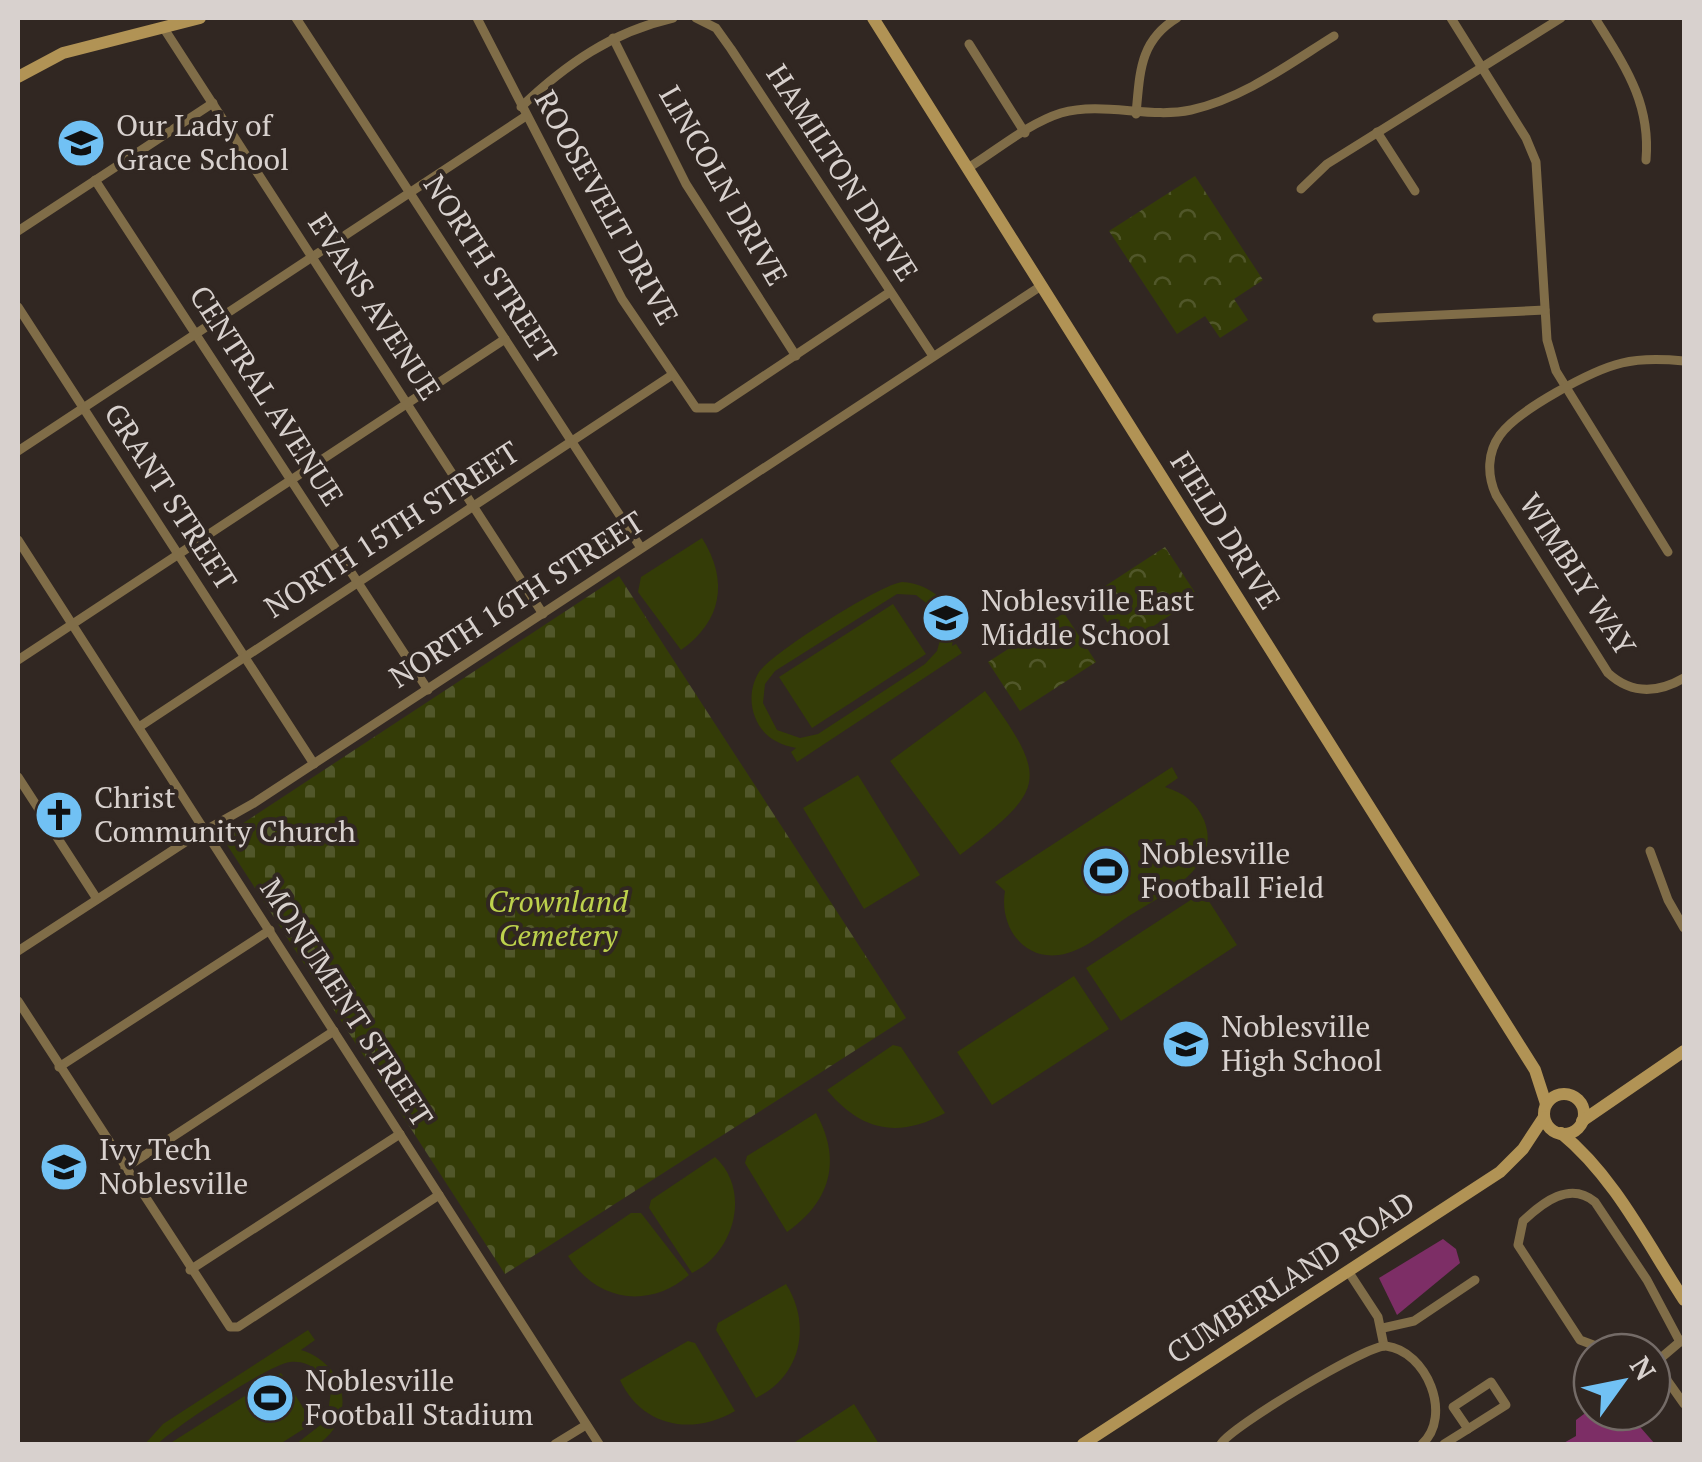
<svg xmlns="http://www.w3.org/2000/svg" width="1702" height="1462" font-family="'PT Serif',serif">
	<style>
		.cemetery { fill: url(#cemetery-stones) }
		.park { fill: url(#park-crowns) }
		.pitch { fill: #343c07; fill-rule: evenodd }
		.water { fill: #7d2e66 }
		.lines { fill: none; stroke-linecap: round; stroke-linejoin: round }
		.street { stroke: #806d48; stroke-width: 9 }
		.secondary { stroke: #b19355; stroke-width: 12 }
		.labels { text-anchor: middle; stroke-width: 8; stroke-linejoin: round; paint-order: stroke }
		.poi-label { font-size: 30px; fill: #d8d1ce; stroke: #312722; text-anchor: start }
		.street-label { font-size: 30px; fill: #d8d1ce; stroke: #312722 }
		.park-label { font-size: 30px; font-style: italic; fill: #bdd24c; stroke: #312722 }
	</style>
	<defs>
		<pattern id="cemetery-stones" width="16" height="16" patternUnits="userSpaceOnUse" patternTransform="scale(2.5)"><rect width="16" height="16" fill="#343c07"/><path d="M2 7V4a2 2 0 0 1 4 0v3zM10 15v-3a2 2 0 0 1 4 0v3z" fill="#51572a"/></pattern>
		<pattern id="park-crowns" width="20" height="18" patternUnits="userSpaceOnUse" patternTransform="scale(2.5)"><rect width="20" height="18" fill="#343c07"/><path d="M2 6a3 3 0 1 1 6 0M12 15a3 3 0 1 1 6 0" fill="none" stroke="#51572a"/></pattern>
	</defs>
	<rect width="100%" height="100%" fill="#312722"/>
	<path class="cemetery" d="M619,576L906,1018L505,1274L222,837Z"/>
	<g class="park">
		<path d="M1195,176L1263,280L1234,299L1248,320L1220,338L1205,316L1177,334L1109,231Z"/>
		<path d="M1165,547L1198,597L1123,646L1090,596Z"/>
		<path d="M1064,613L1096,662L1020,711L988,662Z"/>
	</g>
	<g class="pitch">
		<path d="M702,538C729,581 722,621 681,650L638,592L641,577Z"/>
		<path d="M902,582C937,584 959,611 952,646L956,644L962,653L797,762L791,752L796,748C777,744 762,736 755,717C749,702 751,685 759,672C772,653 879,585 902,582ZM897,594L916,595L935,610L942,633L937,651L925,664L818,734L800,738L777,730L763,703L765,684L775,671Z"/>
		<path d="M893,604L926,654L812,728L779,677Z"/>
		<path d="M985,691C1050,780 1046,789 960,855L890,761Z"/>
		<path d="M1172,767L1178,778L1165,787C1184,793 1196,802 1204,820C1224,869 1158,897 1126,918C1106,931 1083,952 1059,955C1022,960 999,925 1005,891L995,882Z"/>
		<path d="M858,775L920,875L864,909L803,808Z"/>
		<path d="M1203,892L1237,945L1121,1021L1086,968Z"/>
		<path d="M1074,976L1109,1029L992,1105L957,1052Z"/>
		<path d="M893,1045L901,1047L945,1113C898,1139 861,1131 827,1090Z"/>
		<path d="M816,1113C842,1160 831,1201 787,1232L745,1163L747,1156Z"/>
		<path d="M715,1157C752,1191 734,1253 692,1273L649,1208L651,1200Z"/>
		<path d="M631,1213H641L689,1275C648,1310 596,1301 568,1256Z"/>
		<path d="M786,1284C812,1325 801,1376 756,1398L716,1330L718,1323Z"/>
		<path d="M308,1330L315,1340L301,1350C344,1363 359,1414 320,1443L296,1444L327,1420L331,1391C324,1373 310,1360 290,1362C270,1364 172,1429 158,1444H145L163,1424Z"/>
		<path d="M688,1341L695,1343L735,1411C692,1436 642,1427 620,1380Z"/>
		<path d="M281,1373L313,1423L280,1444H169Z"/>
		<path d="M854,1404L879,1444H792Z"/>
	</g>
	<g class="water">
		<path d="M1443,1239L1456,1249L1460,1263L1397,1315L1379,1278Z"/>
		<path d="M1592,1408V1412H1627L1655,1444H1562L1576,1436V1420Z"/>
	</g>
	<g class="lines">
		<g class="street">
			<path d="M296,18L641,548"/>
			<path d="M477,18L622,299L696,408H716L890,292"/>
			<path d="M696,18L716,28L731,49L933,356"/>
			<path d="M1451,18L1526,138L1536,162L1547,340L1556,371L1668,552"/>
			<path d="M1595,18C1624,65 1651,102 1646,160"/>
			<path d="M163,27L543,614"/>
			<path d="M613,38L686,184L796,356"/>
			<path d="M969,44L1025,133"/>
			<path d="M521,107C566,64 612,32 673,18"/>
			<path d="M1136,114C1140,73 1139,41 1177,18"/>
			<path d="M1377,132L1415,191"/>
			<path d="M968,168C997,150 1029,123 1061,113C1103,101 1149,119 1191,110C1244,98 1289,64 1334,36"/>
			<path d="M95,180L428,690"/>
			<path d="M1301,189L1327,164L1561,18"/>
			<path d="M18,231L213,103"/>
			<path d="M18,307L314,764"/>
			<path d="M1377,318L1545,310"/>
			<path d="M1684,361C1663,359 1642,358 1622,363C1592,370 1518,410 1500,435C1487,453 1487,475 1496,495L1608,673C1632,695 1658,693 1684,678"/>
			<path d="M18,451L526,116"/>
			<path d="M18,540L599,1444"/>
			<path d="M18,660L505,339"/>
			<path d="M139,727L672,375"/>
			<path d="M18,777L97,899"/>
			<path d="M1650,851L1668,900L1684,928"/>
			<path d="M18,951L190,839L254,803L1041,286"/>
			<path d="M18,1001L230,1327H238L439,1195"/>
			<path d="M59,1067L270,930"/>
			<path d="M125,1168L334,1031"/>
			<path d="M190,1270L400,1134"/>
			<path d="M1348,1271L1378,1317L1384,1346"/>
			<path d="M1383,1328L1414,1321L1475,1280"/>
			<path d="M1612,1352L1580,1340L1518,1245L1523,1221C1543,1202 1570,1181 1595,1202L1647,1280L1680,1342"/>
			<path d="M1655,1363L1684,1404"/>
			<path d="M1655,1363L1682,1340"/>
			<path d="M1491,1382L1506,1405L1468,1429L1453,1407Z"/>
			<path d="M555,1444L586,1425"/>
			<path d="M1221,1444C1229,1428 1368,1344 1386,1346C1427,1351 1453,1416 1422,1444"/>
			<path d="M1444,1444L1468,1429"/>
		</g>
		<g class="secondary">
			<path d="M873,18L1535,1070L1546,1104"/>
			<path d="M18,77L63,53L200,18"/>
			<circle cx="1564" cy="1114" r="20"/>
			<path d="M1582,1121L1684,1051"/>
			<path d="M1561,1133C1614,1176 1647,1243 1684,1300"/>
			<path d="M1083,1444L1500,1172L1523,1149L1544,1117"/>
		</g>
	</g>
	<defs>
		<g id="school-disc" transform="scale(2.5)"><circle r="9.5" fill="#71c1f4" stroke="#312722"/><path d="M0-5L7-2L0 1L-7-2ZM-4 1L0 2.5L4 1V4Q0 6-4 4Z" fill="#111"/></g>
		<g id="church-disc" transform="scale(2.5)"><circle r="9.5" fill="#71c1f4" stroke="#312722"/><path d="M-1.2-6h2.4v3.5h3.3v2.4h-3.3V6h-2.4V-.1h-3.3v-2.4h3.3Z" fill="#111"/></g>
		<g id="stadium-disc" transform="scale(2.5)"><circle r="9.5" fill="#71c1f4" stroke="#312722"/><path d="M0-5a6.5 5 0 1 0 0 10a6.5 5 0 1 0 0-10ZM-3.5-1.8h7v3.6h-7Z" fill="#111"/></g>
		<g id="university-disc" transform="scale(2.5)"><circle r="9.5" fill="#71c1f4" stroke="#312722"/><path d="M0-5L7-2L0 1L-7-2ZM-4 1L0 2.5L4 1V4Q0 6-4 4Z" fill="#111"/></g>
	</defs>
	<g fill-rule="evenodd">
		<use href="#school-disc" x="81" y="143"/>
		<use href="#school-disc" x="946" y="618"/>
		<use href="#church-disc" x="59" y="815"/>
		<use href="#stadium-disc" x="1106" y="871"/>
		<use href="#school-disc" x="1186" y="1044"/>
		<use href="#university-disc" x="64" y="1167"/>
		<use href="#stadium-disc" x="270" y="1398"/>
	</g>
	<g class="labels">
		<g class="poi-label">
			<text x="116" y="136">Our Lady of<tspan x="116" dy="34">Grace School</tspan></text>
			<text x="981" y="611">Noblesville East<tspan x="981" dy="34">Middle School</tspan></text>
			<text x="94" y="808">Christ<tspan x="94" dy="34">Community Church</tspan></text>
			<text x="1141" y="864">Noblesville<tspan x="1141" dy="34">Football Field</tspan></text>
			<text x="1221" y="1037">Noblesville<tspan x="1221" dy="34">High School</tspan></text>
			<text x="99" y="1160">Ivy Tech<tspan x="99" dy="34">Noblesville</tspan></text>
			<text x="305" y="1391">Noblesville<tspan x="305" dy="34">Football Stadium</tspan></text>
		</g>
		<g class="street-label">
			<text transform="translate(842 173) rotate(57)" y="10">HAMILTON DRIVE</text>
			<text transform="translate(723 186) rotate(60)" y="10">LINCOLN DRIVE</text>
			<text transform="translate(606 208) rotate(61)" y="10">ROOSEVELT DRIVE</text>
			<text transform="translate(490 269) rotate(57)" y="10">NORTH STREET</text>
			<text transform="translate(374 307) rotate(57)" y="10">EVANS AVENUE</text>
			<text transform="translate(266 396) rotate(57)" y="10">CENTRAL AVENUE</text>
			<text transform="translate(170 497) rotate(57)" y="10">GRANT STREET</text>
			<text transform="translate(392 530) rotate(-33)" y="10">NORTH 15TH STREET</text>
			<text transform="translate(1225 531) rotate(58)" y="10">FIELD DRIVE</text>
			<text transform="translate(1577 575) rotate(57)" y="10">WIMBLY WAY</text>
			<text transform="translate(517 600) rotate(-33)" y="10">NORTH 16TH STREET</text>
			<text transform="translate(346 1003) rotate(57)" y="10">MONUMENT STREET</text>
			<text transform="translate(1291 1278) rotate(-33)" y="10">CUMBERLAND ROAD</text>
		</g>
		<g class="park-label">
			<text x="558" y="912">Crownland<tspan x="558" dy="34">Cemetery</tspan></text>
		</g>
	</g>
	<rect width="1702" height="1462" fill="none" stroke="#d8d1ce" stroke-width="40"/>
	<g transform="translate(1622 1382) rotate(57)"><circle r="48" fill="#312722" stroke="#746b67" stroke-width="2.5"/>
	<path d="M0-8L18 38L0 25L-18 38Z" fill="#71c1f4"/>
	<text y="-15" font-size="28" font-weight="bold" text-anchor="middle" fill="#d8d1ce">N</text>
	</g>
</svg>
